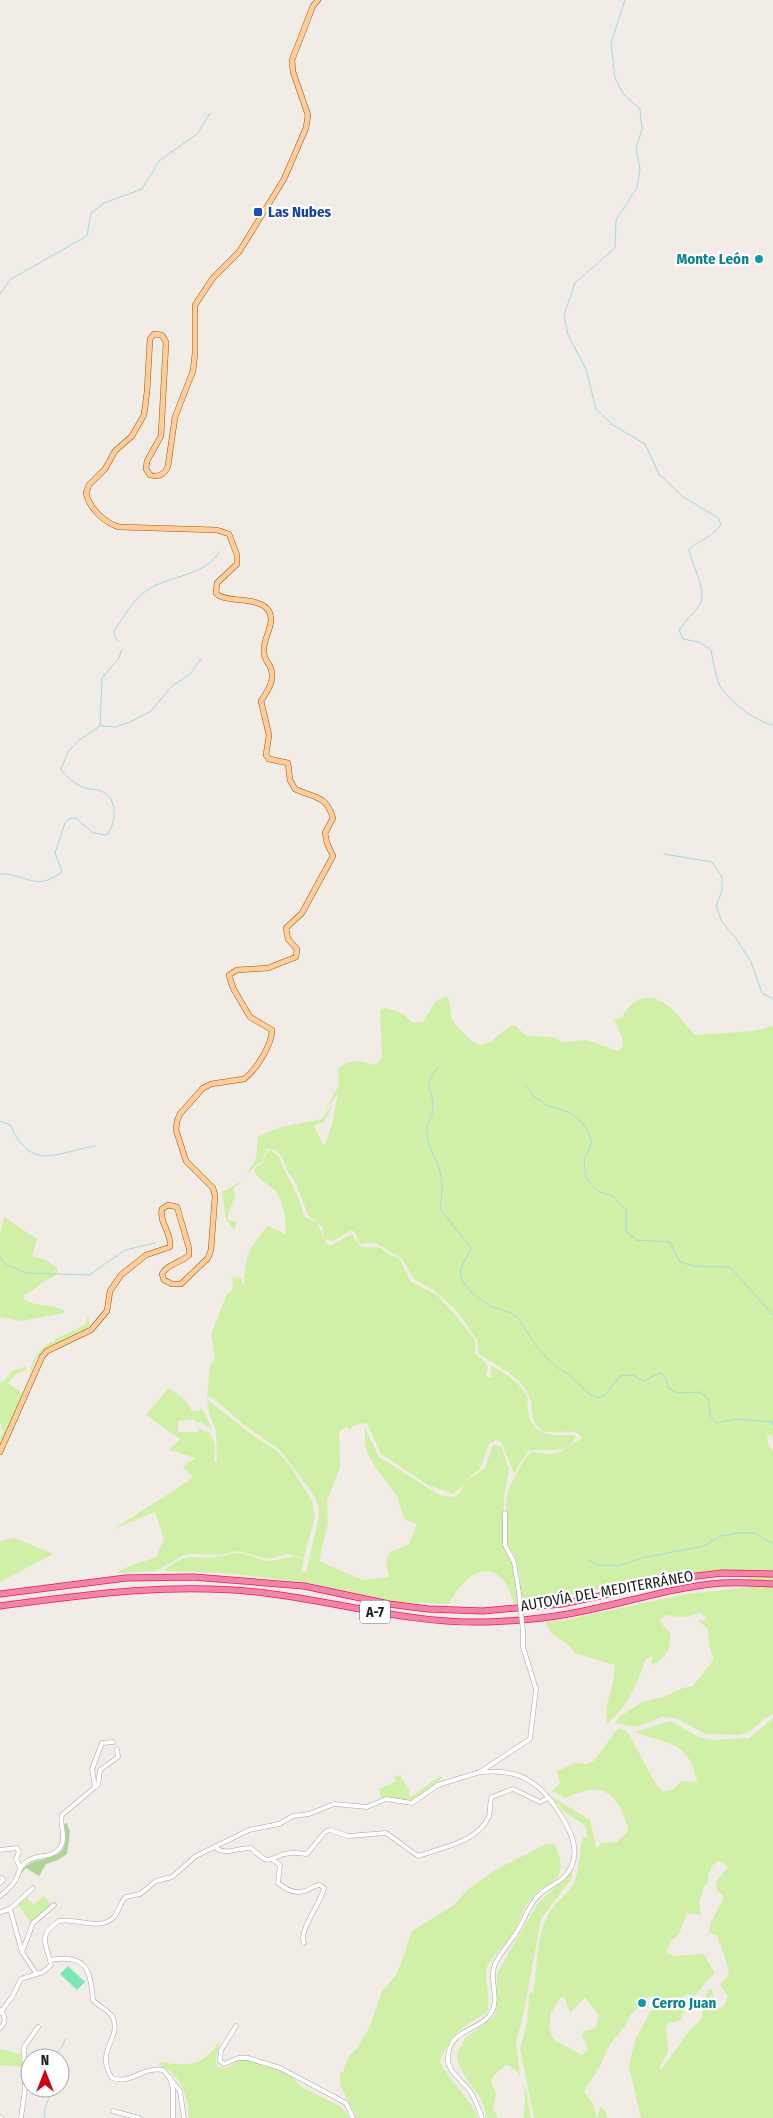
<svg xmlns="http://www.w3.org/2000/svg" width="773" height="2118" font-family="'Fira Sans Condensed',sans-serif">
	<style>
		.grass { fill: #d1f0a7; fill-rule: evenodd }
		.forest { fill: #aed596 }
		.pitch { fill: #7ce8b5 }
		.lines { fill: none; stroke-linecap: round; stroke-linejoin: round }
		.stream { stroke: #a2dae3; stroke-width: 1 }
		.minor-casing { stroke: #a7a7a7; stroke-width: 5 }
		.major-casing { stroke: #9c5b00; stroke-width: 6 }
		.highway-casing { stroke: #ed1572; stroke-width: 7 }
		.minor { stroke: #fff; stroke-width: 4 }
		.major { stroke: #ffcc9d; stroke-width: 5 }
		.highway { stroke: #f086a3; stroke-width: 5.5 }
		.minor-bridge-casing { stroke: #a7a7a7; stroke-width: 5; stroke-linecap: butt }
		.minor-bridge { stroke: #fff; stroke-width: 4 }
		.transit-dot { fill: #1a4fb4; stroke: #fff; stroke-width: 2 }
		.culture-dot { fill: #0f9aa8; stroke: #fff; stroke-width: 2 }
		.labels { text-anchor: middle; stroke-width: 4.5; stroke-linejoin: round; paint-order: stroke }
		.shield { fill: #fff; stroke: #636363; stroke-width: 1 }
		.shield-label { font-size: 14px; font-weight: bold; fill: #202020 }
		.transit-label { font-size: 15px; font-weight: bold; fill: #164399; stroke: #fff; text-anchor: start }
		.culture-label { font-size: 15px; font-weight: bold; fill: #0d838f; stroke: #fff; text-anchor: end }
		.street-label { font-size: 15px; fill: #202020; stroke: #fff }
	</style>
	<rect width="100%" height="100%" fill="#f2ece6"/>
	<g class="grass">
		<path d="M446,996C452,1002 450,1010 452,1018C454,1024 474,1045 480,1045C493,1045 502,1029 514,1025L527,1036L552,1037L562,1042L587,1040L618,1051C629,1043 618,1030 614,1020L622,1017C634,994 655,992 674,1011C681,1018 687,1027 695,1035L754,1031L773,1026V1441L772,1435L767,1436L769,1447L773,1451V1714L763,1720L749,1732L739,1735L705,1734L676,1718L662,1717L637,1727L615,1723L619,1717L644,1701L664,1697L683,1688L693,1686L714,1659L709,1645L708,1629L698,1620L704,1621L706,1618L699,1612C691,1618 678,1618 668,1615L660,1619L661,1623L670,1633C671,1648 667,1658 652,1665V1656L645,1660C638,1681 626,1711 607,1723C603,1699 616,1688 614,1665L575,1653L569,1645L552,1634L545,1622L565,1620L686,1594L749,1587V1570C669,1568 593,1595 514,1604C511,1597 509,1587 505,1582C484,1555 458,1585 449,1604L395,1602L308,1583L224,1573L163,1571C189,1550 190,1560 217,1557C225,1557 232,1552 240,1553C250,1554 260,1561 270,1561C285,1560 286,1554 304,1559L301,1572L306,1573L319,1516L318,1505L313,1494L280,1450L244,1425L213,1398L207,1397L210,1365L215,1359L211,1334L227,1294L232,1291L233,1279L231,1277L242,1278V1285H244C244,1258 249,1247 268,1226L286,1234C285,1220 285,1207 278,1195C273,1184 257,1182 254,1169L262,1163L267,1152L270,1150L279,1156C285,1177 300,1193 304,1216L317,1223L327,1244L332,1245L352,1234L361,1247L381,1248L390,1255L399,1258L411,1282L436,1294L454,1313L475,1340V1353L486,1363L488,1369L485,1376L492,1378L490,1365C504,1373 518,1380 526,1395C529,1399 527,1404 528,1410C531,1436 552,1436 573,1435L576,1437C566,1457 543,1447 528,1451L514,1473L501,1442L497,1440L489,1444L479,1470C467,1476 464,1487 453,1494L428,1485L381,1454L367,1423L354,1425L350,1430L346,1427L339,1432L340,1468L327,1500L328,1523L319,1561L362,1580L389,1577L386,1561L390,1552L409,1544L417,1524L404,1519C401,1511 400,1500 395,1493C380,1471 362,1459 365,1428L379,1457L436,1493L444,1496L453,1497L459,1494L466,1481L485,1468L493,1445L501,1446L509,1469L504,1498L503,1541L513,1564L517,1593H521L519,1571L515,1557L507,1544L506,1511L507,1493L515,1476L526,1457L532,1452L549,1454L558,1453L582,1438C574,1424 551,1439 539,1428C529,1420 534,1406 529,1396C521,1376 496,1366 479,1354L477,1340L456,1310L435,1291L414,1279L402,1259L376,1243L360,1244L354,1231H350L333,1241L325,1239L322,1227L308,1215L294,1179L288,1172L282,1157L276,1150L267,1149L261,1162L246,1174L256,1159L258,1137C279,1125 299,1124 322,1119L332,1105L325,1121L314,1126L324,1146L332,1125L338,1094L325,1110L339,1085L338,1068C350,1059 360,1060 373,1065L378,1063L382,1056L380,1011L385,1008C397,1010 404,1014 413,1023L423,1022L436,1001Z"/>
		<path d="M238,1183H241L233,1188L235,1195L227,1219L237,1222L234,1230L226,1220L222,1192Z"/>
		<path d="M4,1217L37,1239L32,1256L46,1260L57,1268V1274C53,1278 51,1278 46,1280C37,1285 35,1292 25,1294L24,1299C35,1307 52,1304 64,1310V1313L21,1321L0,1317V1236Z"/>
		<path d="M88,1314L90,1327L45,1350L36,1359L29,1376C34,1342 60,1339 86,1324Z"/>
		<path d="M27,1367L26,1370L16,1374L8,1383L23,1394L0,1447V1437L3,1433L0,1421V1382L4,1381L13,1370Z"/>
		<path d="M169,1388L186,1401L192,1411H198L202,1408L212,1429L200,1422L196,1423L194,1419L178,1421V1432H198V1428L210,1433L215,1445L214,1462L217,1461L216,1431L209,1413L207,1399L251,1434L276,1450L290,1466L312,1501L315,1517L304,1558L287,1554L269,1559L237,1551L221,1555L192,1554L184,1555L156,1571L117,1573C130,1563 142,1563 156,1557L164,1539L155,1512L112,1530L193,1478L183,1466L196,1458L169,1450L180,1439L146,1415Z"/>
		<path d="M15,1538L53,1554L0,1582V1541Z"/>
		<path d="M773,1718V2118H641L629,2067L635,2040L654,2005V1999L651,1995L630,2015L625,2026L610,2044L600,2066L584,2091L593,2104L597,2118L600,2107L604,2109L608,2118H534L520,2048L527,2022L529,1994L533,1992L534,1988C537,1964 537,1934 549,1913C556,1901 571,1893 575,1880C580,1867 579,1852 583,1838L587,1837C588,1822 578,1822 568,1814C562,1810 556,1802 551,1796L590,1820L596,1848L600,1846V1843L617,1842L628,1831C625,1812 613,1785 588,1790C580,1792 573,1795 565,1798L552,1791L560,1783L557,1771L575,1763L586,1764L594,1761L618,1728L627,1731L656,1784L663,1792L673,1789L682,1781L697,1782C689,1739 667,1745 635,1732L670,1721L699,1737L713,1740L749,1738ZM719,1861L728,1866L716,1882L717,1890L724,1897L710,1924L709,1932L717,1936C720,1945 731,1969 728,1976C726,1979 722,1981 720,1985L728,1997L723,2007L713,2009L714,1998L712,1989L709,1990L702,2003V2018L690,2030L661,2070L660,2067L668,2051L666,2027L669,2023L682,2020V2014L686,2007L683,1997L686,1994L694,1996C703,1990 704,1980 715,1974L704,1954L674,1956L666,1952L671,1941L679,1934L687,1913L701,1915L699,1902L705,1885L708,1884C708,1875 710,1864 719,1861ZM561,1997H564L570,2013L585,1997L599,2015L596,2028L583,2031L582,2036L588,2049L582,2055L556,2041L552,2036L549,2027L551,2013Z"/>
		<path d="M400,1775L409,1790V1797C421,1793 429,1781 441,1776L442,1778C436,1783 415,1801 409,1801C400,1802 392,1797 381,1798L379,1789L396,1781L394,1777Z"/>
		<path d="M546,1844H554C559,1853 563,1863 559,1874C556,1883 543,1886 536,1893C524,1904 521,1919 513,1933C505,1945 494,1954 487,1967C483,1976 491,1996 488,2012C463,2026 450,2033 440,2062C450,2082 469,2096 478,2118H357L340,2085V2073L343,2072L348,2057L358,2047L370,2026L382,1991L397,1974L412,1931L454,1905L468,1889L497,1869Z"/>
		<path d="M573,1871L571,1879L541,1919L522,2021L516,2041L520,2076L527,2094L531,2118H523C526,2100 528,2072 506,2065L494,2075L491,2081L496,2094L493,2109L498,2118H486C486,2093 459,2080 457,2054L465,2038L494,2017L497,2007V1973L538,1903Z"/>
		<path d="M43,1896L51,1904L31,1923L18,1905L27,1898L34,1905Z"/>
		<path d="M220,2040L216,2059L217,2067L227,2068L238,2060H253L288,2074L302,2087L340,2106L350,2118H189C188,2096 181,2073 158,2065L161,2062C190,2067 204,2066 220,2040Z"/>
		<path d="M0,2049L21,2054L22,2067L0,2065Z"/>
	</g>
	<path class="forest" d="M67,1823L70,1832L67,1854L58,1860L46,1864L39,1876L26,1868L19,1876C27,1853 60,1865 65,1844C67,1838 65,1830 64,1824Z"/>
	<path class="pitch" d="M68,1966L85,1982L77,1990L60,1974Z"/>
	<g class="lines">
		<g class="stream">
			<path d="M625,0L611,43L615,78L624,95L640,109L642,129L636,148L640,169L637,188L616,220L615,248L575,283L564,315L568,335L586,369L596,409L613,425L645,444L659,474L682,496L718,518L721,524C715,535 699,541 689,549C691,565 709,591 699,606C694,613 685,621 679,630L683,639L699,642L711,650C713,661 715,673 719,684C727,700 756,722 773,725"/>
			<path d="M0,294L11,279L87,236L91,213L104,203L142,189L159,161L197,134L210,113"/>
			<path d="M119,642L115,637L114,631C123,618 133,600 146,591C168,575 205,577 219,552"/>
			<path d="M100,726L102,678L119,658L122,649"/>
			<path d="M664,854L712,862L722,877V891L716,906L722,922L737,940L751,962L762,993L773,999"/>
			<path d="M0,874C28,873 33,893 62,872L55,853L65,823L70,818H76L93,833L107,835C116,823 119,798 101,791C97,789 93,790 89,789C78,787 67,778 61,769L68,752L79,740L100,726L116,727L130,722L151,711L172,686L190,674L201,659"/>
			<path d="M438,1067C422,1089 432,1085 433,1106C434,1115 427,1122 427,1131C426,1142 432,1151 436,1160C443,1176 443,1193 440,1209L471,1248L460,1270L462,1281L473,1294L492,1307L511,1313L518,1318L537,1347L554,1365L568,1374L588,1393L597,1398L605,1395L620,1376L633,1375L643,1381L660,1373L665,1377L668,1388L677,1393L700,1392L709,1400L710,1415L716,1423L736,1419L772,1422L773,1425"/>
			<path d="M526,1086L534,1096L546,1105L569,1112L585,1126L592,1141L584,1160L586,1179L599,1192L613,1196L626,1210V1231L636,1240L670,1242L680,1262L693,1266L730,1267L773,1315"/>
			<path d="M0,1121L10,1125C32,1172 54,1153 95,1146"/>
			<path d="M0,1257L7,1265L27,1273L89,1275L125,1250L155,1243"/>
			<path d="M588,1560L599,1565L618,1566L642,1558L704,1546L721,1536L739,1533H754L773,1544"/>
			<path d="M51,2058L62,2047L66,2038"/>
			<path d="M45,2118C41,2107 52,2099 52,2088"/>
		</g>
		<g class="minor-casing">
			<g id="minor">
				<path d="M505,1513V1545L514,1562L519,1593"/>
				<path d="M482,1772C511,1769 533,1777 551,1801C568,1824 588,1855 562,1879C554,1885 544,1889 537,1897C528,1907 524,1921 516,1933C510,1943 500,1953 495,1964C488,1980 502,2001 489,2016C475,2032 451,2029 448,2056C446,2071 462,2080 470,2091C475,2099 479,2109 482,2118"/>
				<path d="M95,1787L98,1785L100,1770L118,1757L117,1749"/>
				<path d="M216,1848C227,1856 239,1847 251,1848C274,1870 268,1855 290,1853C295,1852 301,1854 307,1854L325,1832L330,1830L348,1836L386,1833L418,1856C440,1848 479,1842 489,1816C491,1810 489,1803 492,1797L513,1789L540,1802L548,1798"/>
				<path d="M0,1850L17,1848L19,1852L16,1859L20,1867"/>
				<path d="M273,1860L280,1865L278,1883C285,1889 295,1894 305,1891C311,1889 314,1885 320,1885L324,1888C321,1903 298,1931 304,1943"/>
				<path d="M0,1883L3,1880L2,1878"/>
				<path d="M0,1896C6,1891 13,1886 16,1879C20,1871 19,1867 26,1862C37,1853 53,1860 61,1846C67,1836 59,1826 62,1815L95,1787L92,1769L102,1743L113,1742"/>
				<path d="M0,1912L10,1909"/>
				<path d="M22,1952L10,1909L33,1888"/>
				<path d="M50,1960C87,1954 90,1969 93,2000C99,2007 110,2010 113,2018C122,2038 94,2051 112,2078C131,2085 143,2066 163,2070L180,2091L184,2118"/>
				<path d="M36,1973L22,1952L33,1923L54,1905"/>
				<path d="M0,2013L12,1997L21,1979L43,1972L51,1965C47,1944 36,1936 59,1921C75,1917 100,1932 114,1917C119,1911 120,1902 126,1897L140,1894L156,1881L172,1877L196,1856L249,1830L279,1824L293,1816L309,1814L334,1804L367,1807L386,1799L412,1803L438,1785L480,1772L530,1739L536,1689L523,1647V1632"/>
				<path d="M236,2026L221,2050L220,2061L224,2064L238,2058H248L280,2068L346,2103L353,2118"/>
				<path d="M0,2028C7,2022 5,2017 1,2010"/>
				<path d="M170,2077L173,2089V2118"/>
				<path d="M113,2111L139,2118"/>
				<path d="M0,2117L1,2118"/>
				<path d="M21,2118L25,2089L24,2047L38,2027"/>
			</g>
		</g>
		<g class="major-casing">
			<path id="major" d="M0,1452L42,1357L47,1351L91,1330L107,1311L110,1291L121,1275L146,1255L170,1247C172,1233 159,1223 162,1209L168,1205L177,1207L189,1248V1255C181,1263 167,1264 162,1274L164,1280L172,1284H181L208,1258L211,1250L215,1196L213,1188L186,1161L176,1130L177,1121L180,1114L203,1088L211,1084L244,1079C256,1070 272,1045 272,1030L250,1017L233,988L229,975L237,970L268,968L296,957L297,949L288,939L286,928L302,913L333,856L327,843L325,833L333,818C326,794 313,798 295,789L290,780L288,763L269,759L266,755L269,735L261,701C268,690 276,680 270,666C267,662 264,657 264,652C262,639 276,624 269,611C259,595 224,604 216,593L217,583L237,564V555L229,534L217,530L119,527C105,523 89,508 86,493L89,485L105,469L115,451L132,436L144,415L147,392L150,339L154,334L162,335L166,342L161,436L147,461L146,469L150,475C159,478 165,474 168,466L175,417L193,371L195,353V305L213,278L239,252L284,179L306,128L308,115L293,72L292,60L313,6L318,0"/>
		</g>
		<g class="highway-casing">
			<g id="highway">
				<path d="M0,1594L126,1578L193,1577L304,1586L389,1604L428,1609L483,1611L562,1604L688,1577L722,1573L773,1574"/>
				<path d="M0,1606C89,1594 176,1582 265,1593C339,1602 411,1624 486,1622C514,1621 541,1619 568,1614C620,1605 670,1587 722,1583C739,1582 756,1583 773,1584"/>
			</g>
		</g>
		<use href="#minor" class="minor"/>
		<use href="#major" class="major"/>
		<use href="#highway" class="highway"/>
		<g class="minor-bridge-casing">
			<path id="minor-bridge" d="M519,1593L523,1632"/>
		</g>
		<use href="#minor-bridge" class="minor-bridge"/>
	</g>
	<rect class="transit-dot" x="253" y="207" width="10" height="10" rx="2.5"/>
	<g class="culture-dot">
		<circle cx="759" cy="259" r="5"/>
		<circle cx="642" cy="2003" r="5"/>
	</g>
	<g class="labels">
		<rect class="shield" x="360" y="1600.5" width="30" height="23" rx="4"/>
		<g class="shield-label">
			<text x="375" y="1617">A-7</text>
		</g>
		<g class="transit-label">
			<text x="268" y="217">Las Nubes</text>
		</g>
		<g class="culture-label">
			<text x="749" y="264">Monte León</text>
			<text x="652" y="2008" text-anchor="start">Cerro Juan</text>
		</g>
		<g class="street-label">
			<text transform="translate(607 1591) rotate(-10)" y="5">AUTOVÍA DEL MEDITERRÁNEO</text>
		</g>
	</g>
	<g transform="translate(45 2073)"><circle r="24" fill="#ffffff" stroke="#a6a6a6"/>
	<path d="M0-4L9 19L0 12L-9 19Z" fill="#d00012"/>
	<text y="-8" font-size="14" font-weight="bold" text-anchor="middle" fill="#202020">N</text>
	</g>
</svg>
